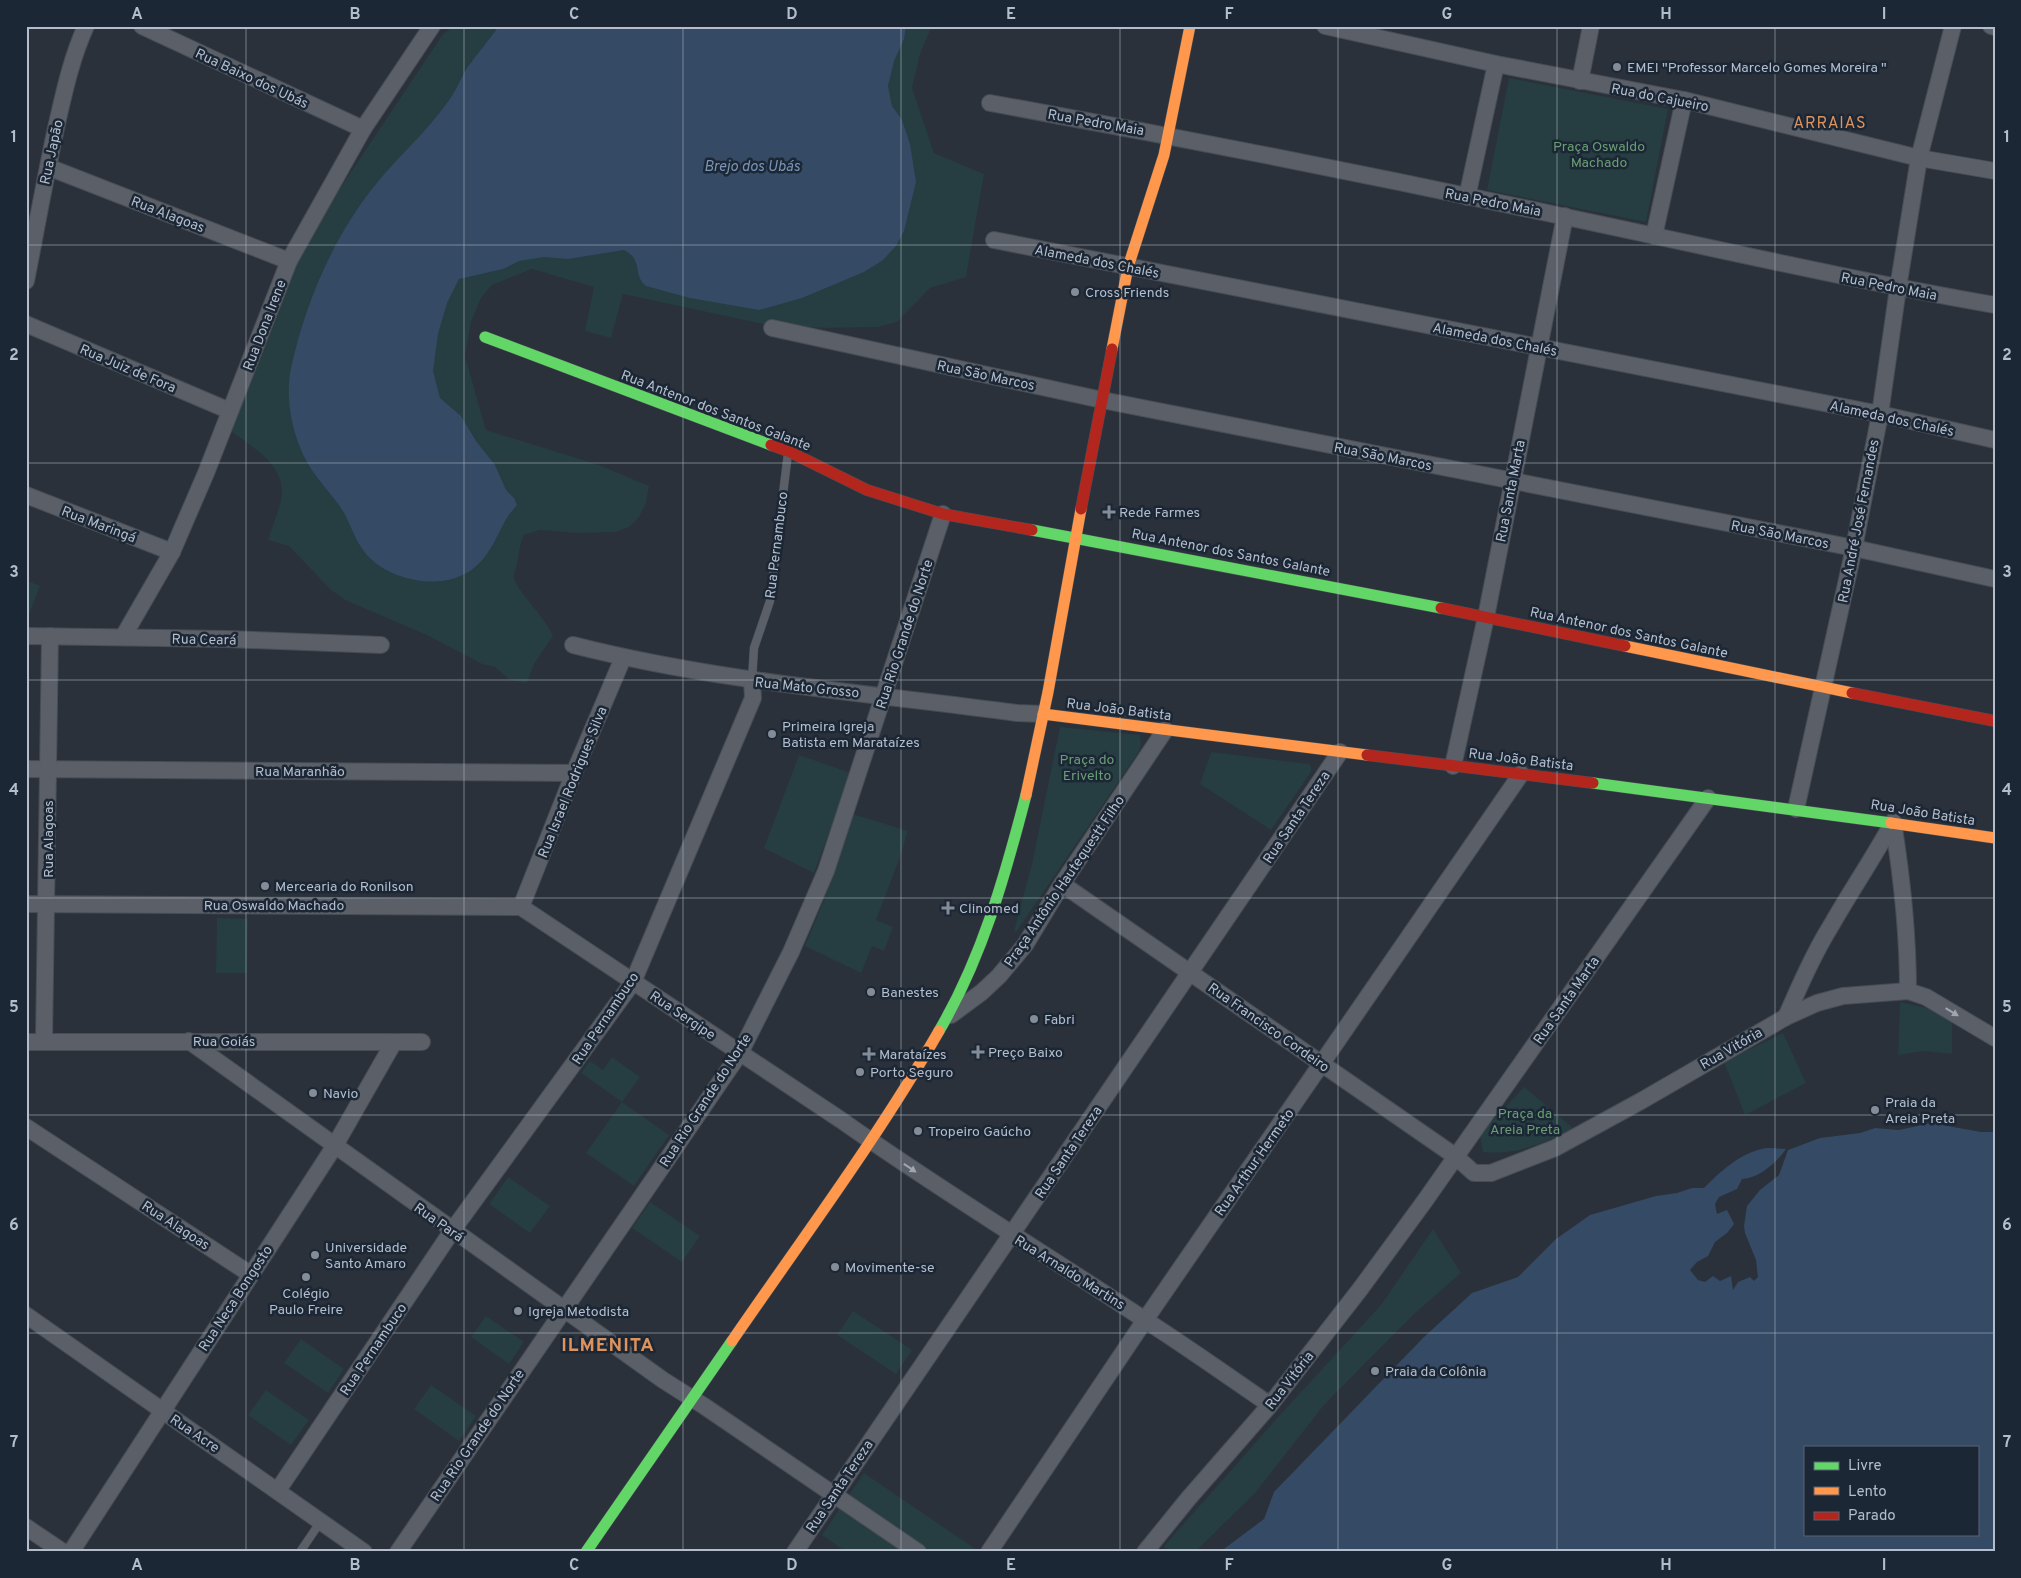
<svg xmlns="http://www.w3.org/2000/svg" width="2021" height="1578" font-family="Overpass,sans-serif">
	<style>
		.green { fill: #263d41 }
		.water { fill: #344a65; fill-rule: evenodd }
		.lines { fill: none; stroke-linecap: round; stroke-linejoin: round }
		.lane-casing { stroke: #484d54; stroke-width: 9 }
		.street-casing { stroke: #484d54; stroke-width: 18 }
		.fast-casing { stroke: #484d54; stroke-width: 12 }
		.slow-casing { stroke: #484d54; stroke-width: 12 }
		.jam-casing { stroke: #484d54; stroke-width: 12 }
		.lane { stroke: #5a5f68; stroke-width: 8 }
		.street { stroke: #5a5f68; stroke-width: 16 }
		.fast { stroke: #63d668; stroke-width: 11 }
		.slow { stroke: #ff974d; stroke-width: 11 }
		.jam { stroke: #b3261e; stroke-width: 11 }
		.oneway { fill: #9ea6b2 }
		.grid { fill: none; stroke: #b4bdcb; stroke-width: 1; stroke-opacity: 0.55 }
		.poi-dot { fill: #848c98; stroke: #1c2736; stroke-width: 2 }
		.labels { text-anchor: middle; stroke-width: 5; stroke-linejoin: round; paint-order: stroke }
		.poi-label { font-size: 14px; fill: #b4bdcb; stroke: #1c2736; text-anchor: start }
		.street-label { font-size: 14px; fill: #b4bdcb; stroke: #1c2736 }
		.park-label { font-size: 14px; fill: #699e74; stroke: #1c2736 }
		.water-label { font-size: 15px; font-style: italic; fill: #7994b5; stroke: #1c2736 }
		.quarter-label { font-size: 16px; letter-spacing: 1px; fill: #de925c; stroke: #1c2736 }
		.district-label { font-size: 19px; font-weight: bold; letter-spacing: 1px; fill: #de925c; stroke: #1c2736 }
		.neatline { fill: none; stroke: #b4bdcb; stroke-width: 2 }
		.grid-label { font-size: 16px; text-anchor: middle; font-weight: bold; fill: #b4bdcb }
	</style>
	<rect width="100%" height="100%" fill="#2a313a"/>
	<g class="green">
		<path d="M454,26H932L920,54L912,88L934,153L984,174L966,277L930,288L897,322L878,327L826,328L767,325L623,294L611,338L585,331L594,287L532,269L492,285L481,298L471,322L465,356L486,430L599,465L649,486L646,503L639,517L629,527L616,532L578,533L540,530L524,535C519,545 519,554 517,565C516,568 514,572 514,576C513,587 547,619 553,636L534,664L527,683L510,680L495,667L482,664L429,636L345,600L331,590L289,546L268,540C271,529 283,501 282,491C281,461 248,445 227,428L299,250L443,34Z"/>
		<path d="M1509,78L1668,109L1646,222L1487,190Z"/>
		<path d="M26,580L40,586L29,615H26Z"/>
		<path d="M1060,727L1140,735L1141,745L1138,753L1017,931H1014L1032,864Z"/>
		<path d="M1211,752L1309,764L1311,767V772L1271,830L1200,784Z"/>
		<path d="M799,755L851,773L814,873L764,848Z"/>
		<path d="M853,814L908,831L899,860L876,920L893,927L884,951L872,946L861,973L805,946L824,900Z"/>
		<path d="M217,918L248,919L247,973H216Z"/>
		<path d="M1900,1002L1927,1008L1952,1021V1054L1924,1051L1898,1055Z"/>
		<path d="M1783,1033L1806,1083L1745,1115L1724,1062Z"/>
		<path d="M612,1057L640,1077L622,1102L669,1135L634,1186L586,1153L622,1102L581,1073L590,1061L603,1070Z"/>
		<path d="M1524,1087L1573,1128C1545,1143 1515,1156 1483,1152L1480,1134Z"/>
		<path d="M508,1177L550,1206L530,1233L489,1204Z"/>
		<path d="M650,1202L700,1236L682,1262L632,1228Z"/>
		<path d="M1433,1229L1461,1273L1412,1316L1324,1405L1256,1492L1195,1552H1168L1164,1546L1279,1416L1381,1305Z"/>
		<path d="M853,1311L912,1350L896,1374L837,1335Z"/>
		<path d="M486,1316L524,1342L509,1364L471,1337Z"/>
		<path d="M301,1339L344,1369L328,1393L284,1363Z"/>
		<path d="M431,1385L476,1416L459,1441L414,1409Z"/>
		<path d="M266,1390L309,1420L291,1445L248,1415Z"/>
		<path d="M864,1473L977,1550L846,1552L822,1535Z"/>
	</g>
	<g class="water">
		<path d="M499,26H906L904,39L894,61L888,86L892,106L902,120L910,144L916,182L904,231L896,246L883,260L864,272L802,298L759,310L690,298L646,286C632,275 644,260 624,250L568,259L544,257L519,261L503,269L459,279L447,303L438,334L433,371L440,398L461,416L476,441L495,465L506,490L514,498L517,505C513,510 508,515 505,521C496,538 489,556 474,568C445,592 390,582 366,554C354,540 351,523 341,508C333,496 322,485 314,473C294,445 284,402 291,368C305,304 332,240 372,189C395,159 425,134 447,103C455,93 460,80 467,68C477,54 489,40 499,26Z"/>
		<path d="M1931,1123L1981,1132H1995V1552H1220L1264,1519L1274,1492L1424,1337L1472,1293L1518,1277L1556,1239L1590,1215L1656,1196L1677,1193L1692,1188H1704C1720,1172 1739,1154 1762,1149C1769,1147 1779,1149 1786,1149C1776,1163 1760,1178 1742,1179L1737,1189L1719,1197L1715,1204L1717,1214L1727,1210L1734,1224L1727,1233L1715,1242L1708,1256L1697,1262L1690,1270L1698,1280L1705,1282L1713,1276L1720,1281L1731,1276L1733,1290L1738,1282L1750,1277L1754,1281L1758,1277L1756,1260L1745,1233L1744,1226L1747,1206L1760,1190L1779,1175L1788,1150L1820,1138L1860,1133L1875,1128L1899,1130ZM1805,1447H1977V1534H1805Z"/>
	</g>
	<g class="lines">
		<g class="lane-casing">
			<g id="lane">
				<path d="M752,680L754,648L770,601L788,453"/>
				<path d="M300,1552L321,1521"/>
			</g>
		</g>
		<g class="street-casing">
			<g id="street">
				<path d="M142,26L363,129"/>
				<path d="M1325,26L1496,64L1684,100L1919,158L1995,171"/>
				<path d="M1991,26L1995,27"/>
				<path d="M1580,81L1591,26"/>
				<path d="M990,103C1183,138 1375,176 1566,217C1709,247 1851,280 1995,305"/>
				<path d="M48,167L289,261"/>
				<path d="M1467,197L1496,64"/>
				<path d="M1654,236L1684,100"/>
				<path d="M994,240L1880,414L1995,440"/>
				<path d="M26,281C36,230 45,179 56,128C64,93 71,59 86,26"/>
				<path d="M26,324L230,411"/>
				<path d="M772,328L1102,400L1854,548L1995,579"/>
				<path d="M26,495L172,552"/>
				<path d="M26,636L227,639L381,645"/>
				<path d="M123,637L172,552L206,473L289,261L363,129L432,26"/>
				<path d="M573,645C718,682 869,693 1017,713L1043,714"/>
				<path d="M1453,766L1486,617L1565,216"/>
				<path d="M26,769L574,773"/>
				<path d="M1796,809L1854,548L1880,414L1898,288L1919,158L1953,26"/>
				<path d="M1893,822C1902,878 1908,934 1908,991"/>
				<path d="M1062,884L1455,1156L1474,1173H1491L1555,1148L1641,1101L1786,1017L1817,1003L1843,996L1908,991L1926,997L1995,1038"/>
				<path d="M26,904L521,907"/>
				<path d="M521,907L841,1120C940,1190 1044,1253 1145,1320C1187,1347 1228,1376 1270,1405"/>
				<path d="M521,907L574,773L623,658"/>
				<path d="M951,1015L982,992L999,976L1025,945L1062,884L1165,730"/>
				<path d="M1786,1017C1800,985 1814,953 1832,924C1852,889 1874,857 1893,822"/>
				<path d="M44,1041L50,636"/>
				<path d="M189,1041L663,1380L704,1406L918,1552"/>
				<path d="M26,1042H422"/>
				<path d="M26,1127L250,1274"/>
				<path d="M26,1315L364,1552"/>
				<path d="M278,1490L452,1231L633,982L753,698L752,681"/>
				<path d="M26,1527L63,1552"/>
				<path d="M71,1552L334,1147L394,1042"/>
				<path d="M398,1552L740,1053L791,952L826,871L943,514"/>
				<path d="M795,1552L1340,752"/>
				<path d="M989,1552L1145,1320L1521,774"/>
				<path d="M1145,1552L1188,1499L1270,1405L1361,1288L1424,1202L1708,798"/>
			</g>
		</g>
		<g class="fast-casing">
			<g id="fast">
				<path d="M485,337L771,445"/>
				<path d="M1032,530L1441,608"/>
				<path d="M1593,783L1891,823"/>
				<path d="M939,1031C982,958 1005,876 1026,795"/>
				<path d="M586,1552L732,1341"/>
			</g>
		</g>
		<g class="slow-casing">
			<g id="slow">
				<path d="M1112,349L1128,267L1164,155L1190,26"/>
				<path d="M1625,646L1852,693"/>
				<path d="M1043,714L1367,755"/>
				<path d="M1026,795L1048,692L1081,509"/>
				<path d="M1891,823L1995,838"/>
				<path d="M732,1341C802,1239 877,1139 939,1031"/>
			</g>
		</g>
		<g class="jam-casing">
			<g id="jam">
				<path d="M771,445L788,451L867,490L943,514L1032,530"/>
				<path d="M1081,509L1112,349"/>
				<path d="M1441,608L1625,646"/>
				<path d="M1852,693L1995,721"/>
				<path d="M1367,755L1593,783"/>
			</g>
		</g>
		<use href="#lane" class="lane"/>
		<use href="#street" class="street"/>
		<use href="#fast" class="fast"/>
		<use href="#slow" class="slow"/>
		<use href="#jam" class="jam"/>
	</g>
	<defs><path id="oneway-solid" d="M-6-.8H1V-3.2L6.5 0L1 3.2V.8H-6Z" transform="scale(1.25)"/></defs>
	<g class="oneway">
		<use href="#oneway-solid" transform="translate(1952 1012) rotate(31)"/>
		<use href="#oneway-solid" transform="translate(910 1168) rotate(34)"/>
	</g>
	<path class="grid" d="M246,26V1552M464,26V1552M683,26V1552M901,26V1552M1120,26V1552M1338,26V1552M1557,26V1552M1775,26V1552M26,245H1995M26,463H1995M26,680H1995M26,898H1995M26,1115H1995M26,1333H1995"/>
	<g class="poi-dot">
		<circle cx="1617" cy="67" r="5"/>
		<circle cx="1075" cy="292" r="5"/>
		<path d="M1106.5 504.5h5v5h5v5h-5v5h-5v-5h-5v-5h5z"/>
		<circle cx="772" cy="734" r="5"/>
		<circle cx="265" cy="886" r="5"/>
		<path d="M945.5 900.5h5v5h5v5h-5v5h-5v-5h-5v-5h5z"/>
		<circle cx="871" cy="992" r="5"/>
		<circle cx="1034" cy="1019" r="5"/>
		<path d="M975.5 1044.5h5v5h5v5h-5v5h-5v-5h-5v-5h5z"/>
		<path d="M866.5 1046.5h5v5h5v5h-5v5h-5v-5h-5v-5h5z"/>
		<circle cx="860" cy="1072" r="5"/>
		<circle cx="313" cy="1093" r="5"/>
		<circle cx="1875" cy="1110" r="5"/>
		<circle cx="918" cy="1131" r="5"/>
		<circle cx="315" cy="1255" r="5"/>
		<circle cx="835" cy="1267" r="5"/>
		<circle cx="306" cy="1277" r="5"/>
		<circle cx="518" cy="1311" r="5"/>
		<circle cx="1375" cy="1371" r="5"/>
	</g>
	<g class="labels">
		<g class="poi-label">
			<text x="1627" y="72">EMEI "Professor Marcelo Gomes Moreira "</text>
			<text x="1085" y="297">Cross Friends</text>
			<text x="1119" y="517">Rede Farmes</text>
			<text x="782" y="731">Primeira Igreja<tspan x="782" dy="16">Batista em Marataízes</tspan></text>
			<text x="275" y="891">Mercearia do Ronilson</text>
			<text x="959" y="913">Clinomed</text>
			<text x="881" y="997">Banestes</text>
			<text x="1044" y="1024">Fabri</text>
			<text x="988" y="1057">Preço Baixo</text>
			<text x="879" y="1059">Marataízes</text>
			<text x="870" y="1077">Porto Seguro</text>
			<text x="323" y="1098">Navio</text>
			<text x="1885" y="1107">Praia da<tspan x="1885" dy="16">Areia Preta</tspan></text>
			<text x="928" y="1136">Tropeiro Gaúcho</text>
			<text x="325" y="1252">Universidade<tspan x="325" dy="16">Santo Amaro</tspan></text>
			<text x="845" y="1272">Movimente-se</text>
			<text x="306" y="1298" text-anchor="middle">Colégio<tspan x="306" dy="16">Paulo Freire</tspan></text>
			<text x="528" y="1316">Igreja Metodista</text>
			<text x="1385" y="1376">Praia da Colônia</text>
		</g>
		<g class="street-label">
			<text transform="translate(252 78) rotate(25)" y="5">Rua Baixo dos Ubás</text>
			<text transform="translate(1660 97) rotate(11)" y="5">Rua do Cajueiro</text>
			<text transform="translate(1096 122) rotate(10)" y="5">Rua Pedro Maia</text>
			<text transform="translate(51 152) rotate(-78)" y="5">Rua Japão</text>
			<text transform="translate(1493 202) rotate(11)" y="5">Rua Pedro Maia</text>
			<text transform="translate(168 214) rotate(21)" y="5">Rua Alagoas</text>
			<text transform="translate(1097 261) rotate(11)" y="5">Alameda dos Chalés</text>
			<text transform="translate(1889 286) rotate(11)" y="5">Rua Pedro Maia</text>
			<text transform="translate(264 325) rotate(-69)" y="5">Rua Dona Irene</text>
			<text transform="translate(1495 339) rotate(11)" y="5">Alameda dos Chalés</text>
			<text transform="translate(128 368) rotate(23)" y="5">Rua Juiz de Fora</text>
			<text transform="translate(986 375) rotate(12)" y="5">Rua São Marcos</text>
			<text transform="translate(716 410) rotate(21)" y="5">Rua Antenor dos Santos Galante</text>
			<text transform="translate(1892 418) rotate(12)" y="5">Alameda dos Chalés</text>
			<text transform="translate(1383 456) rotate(11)" y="5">Rua São Marcos</text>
			<text transform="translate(1510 491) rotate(-79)" y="5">Rua Santa Marta</text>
			<text transform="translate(1858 521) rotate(-79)" y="5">Rua André José Fernandes</text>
			<text transform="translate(99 524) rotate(21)" y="5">Rua Maringá</text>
			<text transform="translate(1780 534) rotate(11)" y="5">Rua São Marcos</text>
			<text transform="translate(776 545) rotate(-83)" y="5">Rua Pernambuco</text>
			<text transform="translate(1231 552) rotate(11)" y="5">Rua Antenor dos Santos Galante</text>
			<text transform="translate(1629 632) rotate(12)" y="5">Rua Antenor dos Santos Galante</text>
			<text transform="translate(904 634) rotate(-72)" y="5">Rua Rio Grande do Norte</text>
			<text transform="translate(204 639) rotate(1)" y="5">Rua Ceará</text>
			<text transform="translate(807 687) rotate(6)" y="5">Rua Mato Grosso</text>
			<text transform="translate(1119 709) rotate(7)" y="5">Rua João Batista</text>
			<text transform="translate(1521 759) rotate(7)" y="5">Rua João Batista</text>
			<text x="300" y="776">Rua Maranhão</text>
			<text transform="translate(572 782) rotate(-68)" y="5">Rua Israel Rodrigues Silva</text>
			<text transform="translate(1923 812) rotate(9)" y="5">Rua João Batista</text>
			<text transform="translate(1296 817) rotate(-56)" y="5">Rua Santa Tereza</text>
			<text transform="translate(48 839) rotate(-90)" y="5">Rua Alagoas</text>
			<text transform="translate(1064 881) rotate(-56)" y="5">Praça Antônio Hautequestt Filho</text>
			<text x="274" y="910">Rua Oswaldo Machado</text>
			<text transform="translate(1566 1000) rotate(-55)" y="5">Rua Santa Marta</text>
			<text transform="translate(683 1015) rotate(34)" y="5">Rua Sergipe</text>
			<text transform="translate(605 1018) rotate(-56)" y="5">Rua Pernambuco</text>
			<text transform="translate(1269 1027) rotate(35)" y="5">Rua Francisco Cordeiro</text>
			<text x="224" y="1046">Rua Goiás</text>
			<text transform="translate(1731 1048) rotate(-30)" y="5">Rua Vitória</text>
			<text transform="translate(705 1100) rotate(-57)" y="5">Rua Rio Grande do Norte</text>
			<text transform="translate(1068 1152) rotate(-56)" y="5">Rua Santa Tereza</text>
			<text transform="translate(1254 1162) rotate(-55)" y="5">Rua Arthur Hermeto</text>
			<text transform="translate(439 1222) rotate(35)" y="5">Rua Pará</text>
			<text transform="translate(176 1225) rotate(33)" y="5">Rua Alagoas</text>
			<text transform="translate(1070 1272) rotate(32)" y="5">Rua Arnaldo Martins</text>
			<text transform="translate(235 1298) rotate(-57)" y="5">Rua Neca Bongosto</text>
			<text transform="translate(373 1349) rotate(-56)" y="5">Rua Pernambuco</text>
			<text transform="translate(1289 1380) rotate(-52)" y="5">Rua Vitória</text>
			<text transform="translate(195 1433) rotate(34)" y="5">Rua Acre</text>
			<text transform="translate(477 1435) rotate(-56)" y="5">Rua Rio Grande do Norte</text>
			<text transform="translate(839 1486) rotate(-56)" y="5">Rua Santa Tereza</text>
		</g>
		<g class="park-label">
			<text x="1599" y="151">Praça Oswaldo<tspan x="1599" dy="16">Machado</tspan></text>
			<text x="1087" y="764">Praça do<tspan x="1087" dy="16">Erivelto</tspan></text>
			<text x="1525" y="1118">Praça da<tspan x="1525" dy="16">Areia Preta</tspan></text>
		</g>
		<g class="water-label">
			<text x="752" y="171">Brejo dos Ubás</text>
		</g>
		<g class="quarter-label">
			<text x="1830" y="128">ARRAIAS</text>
		</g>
		<g class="district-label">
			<text x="608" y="1351">ILMENITA</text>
		</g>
	</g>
	<rect width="2021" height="1578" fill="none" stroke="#1c2736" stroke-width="55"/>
	<rect x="1804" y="1446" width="175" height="90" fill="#1c2736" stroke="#596372"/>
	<rect x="1814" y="1462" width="25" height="8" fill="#63d668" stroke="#596372"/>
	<text x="1848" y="1470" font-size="15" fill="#b4bdcb">Livre</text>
	<rect x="1814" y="1487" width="25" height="8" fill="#ff974d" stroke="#596372"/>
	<text x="1848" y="1496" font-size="15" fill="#b4bdcb">Lento</text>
	<rect x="1814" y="1512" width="25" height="8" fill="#b3261e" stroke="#596372"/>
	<text x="1848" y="1520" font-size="15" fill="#b4bdcb">Parado</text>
	<rect x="28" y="28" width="1966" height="1522" class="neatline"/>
	<g class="grid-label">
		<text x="137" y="19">A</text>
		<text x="355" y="19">B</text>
		<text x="574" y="19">C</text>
		<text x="792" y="19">D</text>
		<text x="1011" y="19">E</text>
		<text x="1229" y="19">F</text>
		<text x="1447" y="19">G</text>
		<text x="1666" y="19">H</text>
		<text x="1884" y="19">I</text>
		<text x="14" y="142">1</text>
		<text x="2007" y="142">1</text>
		<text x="14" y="360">2</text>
		<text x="2007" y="360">2</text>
		<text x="14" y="577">3</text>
		<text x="2007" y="577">3</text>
		<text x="14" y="795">4</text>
		<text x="2007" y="795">4</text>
		<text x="14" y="1012">5</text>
		<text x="2007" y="1012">5</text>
		<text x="14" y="1230">6</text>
		<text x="2007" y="1230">6</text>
		<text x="14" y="1447">7</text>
		<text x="2007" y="1447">7</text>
		<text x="137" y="1570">A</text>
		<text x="355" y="1570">B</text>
		<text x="574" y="1570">C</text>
		<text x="792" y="1570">D</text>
		<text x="1011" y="1570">E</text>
		<text x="1229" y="1570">F</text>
		<text x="1447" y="1570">G</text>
		<text x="1666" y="1570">H</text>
		<text x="1884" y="1570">I</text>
	</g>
</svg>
